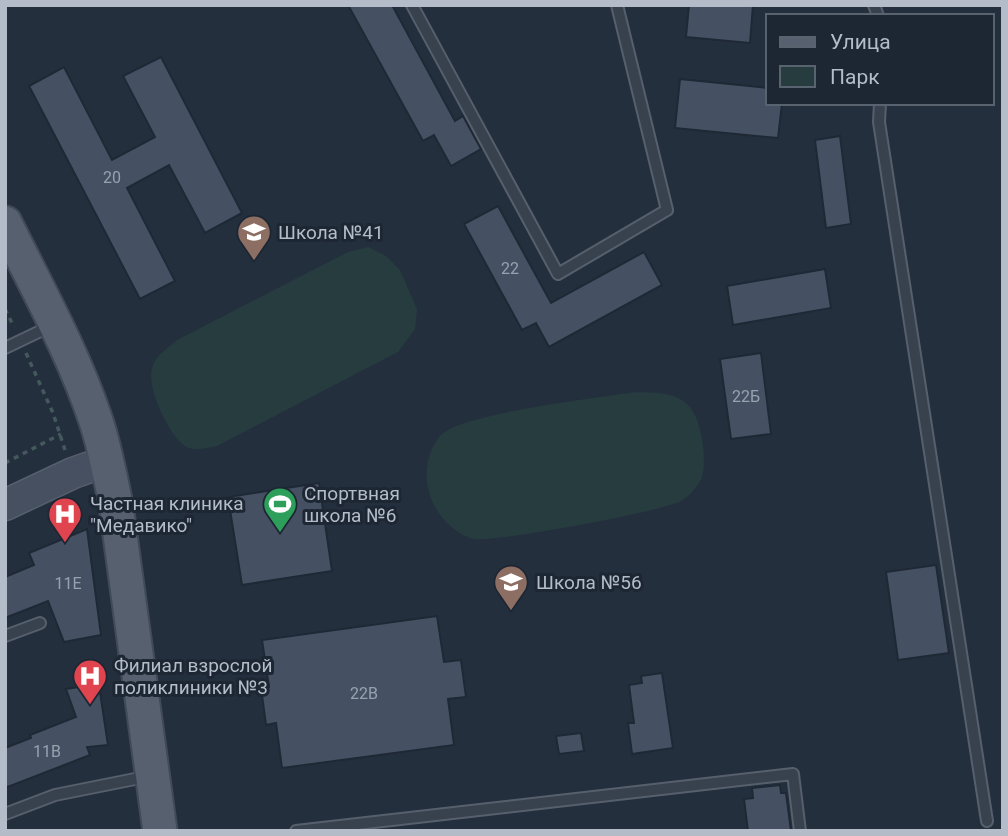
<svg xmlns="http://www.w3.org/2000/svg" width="1008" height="836" font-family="Roboto,sans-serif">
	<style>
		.green { fill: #263c3f }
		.building { fill: #455162; stroke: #1f2835; stroke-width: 2 }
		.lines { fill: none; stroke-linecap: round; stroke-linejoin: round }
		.lane-casing { stroke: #565f6c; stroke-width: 14 }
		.secondary-casing { stroke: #565f6c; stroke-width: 33 }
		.primary-casing { stroke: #414a57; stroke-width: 37 }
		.path { stroke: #44595c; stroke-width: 3.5; stroke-dasharray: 5 5; stroke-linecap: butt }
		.lane { stroke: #38414e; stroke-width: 10 }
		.secondary { stroke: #465061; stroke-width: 30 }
		.primary { stroke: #56606e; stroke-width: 33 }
		.labels { text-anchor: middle; stroke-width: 6; stroke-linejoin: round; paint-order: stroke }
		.number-label { font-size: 16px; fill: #98a1af }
		.poi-label { font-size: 19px; fill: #b4bcc9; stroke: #1d2633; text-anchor: start }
	</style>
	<rect width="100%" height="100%" fill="#242f3e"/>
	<g class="green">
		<path d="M368,247L386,256L400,270L417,309L415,329L398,352L217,446C206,448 195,452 185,446C169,436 146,387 152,368C155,356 168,348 177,340L348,252Z"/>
		<path d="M635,392C653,393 676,391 689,406C702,420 707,460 702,477C700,484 688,498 681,501C664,511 492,543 474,539C456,535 439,517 432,501C423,480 425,454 440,436C460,413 599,398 635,392Z"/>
	</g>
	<g class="building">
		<path d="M348,5H392L455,121L463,116L481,149L451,166L434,135L423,141Z"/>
		<path d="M689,5H753L750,43L686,37Z"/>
		<path d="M161,57L242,213L205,233L169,165L127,188L175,281L140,299L29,86L64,67L112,160L155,137L123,76Z"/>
		<path d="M680,79L768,88V103H782L778,138L675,128Z"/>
		<path d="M840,136L851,224L826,228L815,140Z"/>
		<path d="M498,206L551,303L644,252L662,285L549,347L536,323L522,330L464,224Z"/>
		<path d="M825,269L831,308L733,325L727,286Z"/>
		<path d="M761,353L771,434L731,439L720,359Z"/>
		<path d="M319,483L332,571L242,585L228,497Z"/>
		<path d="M87,529L101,635L64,642L48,601L5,618V577L34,565L29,553Z"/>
		<path d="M936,565L949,653L898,660L886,572Z"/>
		<path d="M437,616L444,662L461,660L466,697L448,699L454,745L282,768L276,723L266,725L261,688L269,687L262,640Z"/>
		<path d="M662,673L673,748L632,754L628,723H634L629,685L642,683L641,676Z"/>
		<path d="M92,685L93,694L100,692L108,745L87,747L90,755L5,788V748L31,738L30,735L76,717L66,689Z"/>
		<path d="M581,733L584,751L559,754L556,736Z"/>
		<path d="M780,785L781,793H786L791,831H748L744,799L753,798L752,788Z"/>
	</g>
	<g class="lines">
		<g class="lane-casing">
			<g id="lane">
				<path d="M412,5L558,274L667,210L617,5"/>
				<path d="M874,5L878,16"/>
				<path d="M880,103L879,122L987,821"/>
				<path d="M5,348L53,325"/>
				<path d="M5,636L40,623"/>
				<path d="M5,814L55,795L150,776"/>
				<path d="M296,831L793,774L800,831"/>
			</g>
		</g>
		<g class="secondary-casing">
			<path id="secondary" d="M5,505L73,473L107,461"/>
		</g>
		<g class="primary-casing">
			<path id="primary" d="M5,223C37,288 73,352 96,421C105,448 110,476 116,505L160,831"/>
		</g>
		<g class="path">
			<path d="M5,309L14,327"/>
			<path d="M26,353L53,413L65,450"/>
			<path d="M5,463L61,434"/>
		</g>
		<use href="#lane" class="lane"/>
		<use href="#secondary" class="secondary"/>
		<use href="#primary" class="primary"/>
	</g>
	<defs>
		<g id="school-pin" transform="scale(1.75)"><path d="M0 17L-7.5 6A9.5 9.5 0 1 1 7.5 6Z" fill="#8d6e63" stroke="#1d2633"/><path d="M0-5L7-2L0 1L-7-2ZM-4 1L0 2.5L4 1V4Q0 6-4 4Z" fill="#fff"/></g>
		<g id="stadium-pin" transform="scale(1.75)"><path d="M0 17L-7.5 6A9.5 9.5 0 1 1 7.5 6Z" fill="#2e9e5b" stroke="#1d2633"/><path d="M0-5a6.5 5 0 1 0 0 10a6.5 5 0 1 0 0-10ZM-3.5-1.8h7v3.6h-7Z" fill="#fff"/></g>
		<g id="hospital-pin" transform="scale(1.75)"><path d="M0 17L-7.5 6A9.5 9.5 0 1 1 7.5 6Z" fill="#e0444e" stroke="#1d2633"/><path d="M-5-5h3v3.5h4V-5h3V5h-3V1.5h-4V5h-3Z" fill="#fff"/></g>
	</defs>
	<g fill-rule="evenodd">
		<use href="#school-pin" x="254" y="232"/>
		<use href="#stadium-pin" x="280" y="504"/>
		<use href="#hospital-pin" x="65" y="514"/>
		<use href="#school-pin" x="511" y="582"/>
		<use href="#hospital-pin" x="90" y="676"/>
	</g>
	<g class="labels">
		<g class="number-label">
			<text x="112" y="183">20</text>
			<text x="510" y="274">22</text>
			<text x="746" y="402">22Б</text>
			<text x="68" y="589">11Е</text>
			<text x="364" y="699">22В</text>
			<text x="47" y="757">11В</text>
		</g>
		<g class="poi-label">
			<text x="278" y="239">Школа №41</text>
			<text x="304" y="500">Спортвная<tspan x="304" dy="22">школа №6</tspan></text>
			<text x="90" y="510">Частная клиника<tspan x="90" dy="22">"Медавико"</tspan></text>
			<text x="536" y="589">Школа №56</text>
			<text x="114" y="672">Филиал взрослой<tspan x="114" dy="22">поликлиники №3</tspan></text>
		</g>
	</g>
	<rect width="1008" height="836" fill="none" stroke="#b4bcc9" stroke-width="14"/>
	<rect x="766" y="14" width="228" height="91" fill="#1d2633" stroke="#59626f" stroke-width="2"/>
	<rect x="780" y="37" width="35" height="10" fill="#56606e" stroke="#59626f" stroke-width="2"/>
	<text x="830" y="49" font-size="21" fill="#b4bcc9">Улица</text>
	<rect x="780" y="66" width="35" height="21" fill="#263c3f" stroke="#59626f" stroke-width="2"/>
	<text x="830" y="84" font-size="21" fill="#b4bcc9">Парк</text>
</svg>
